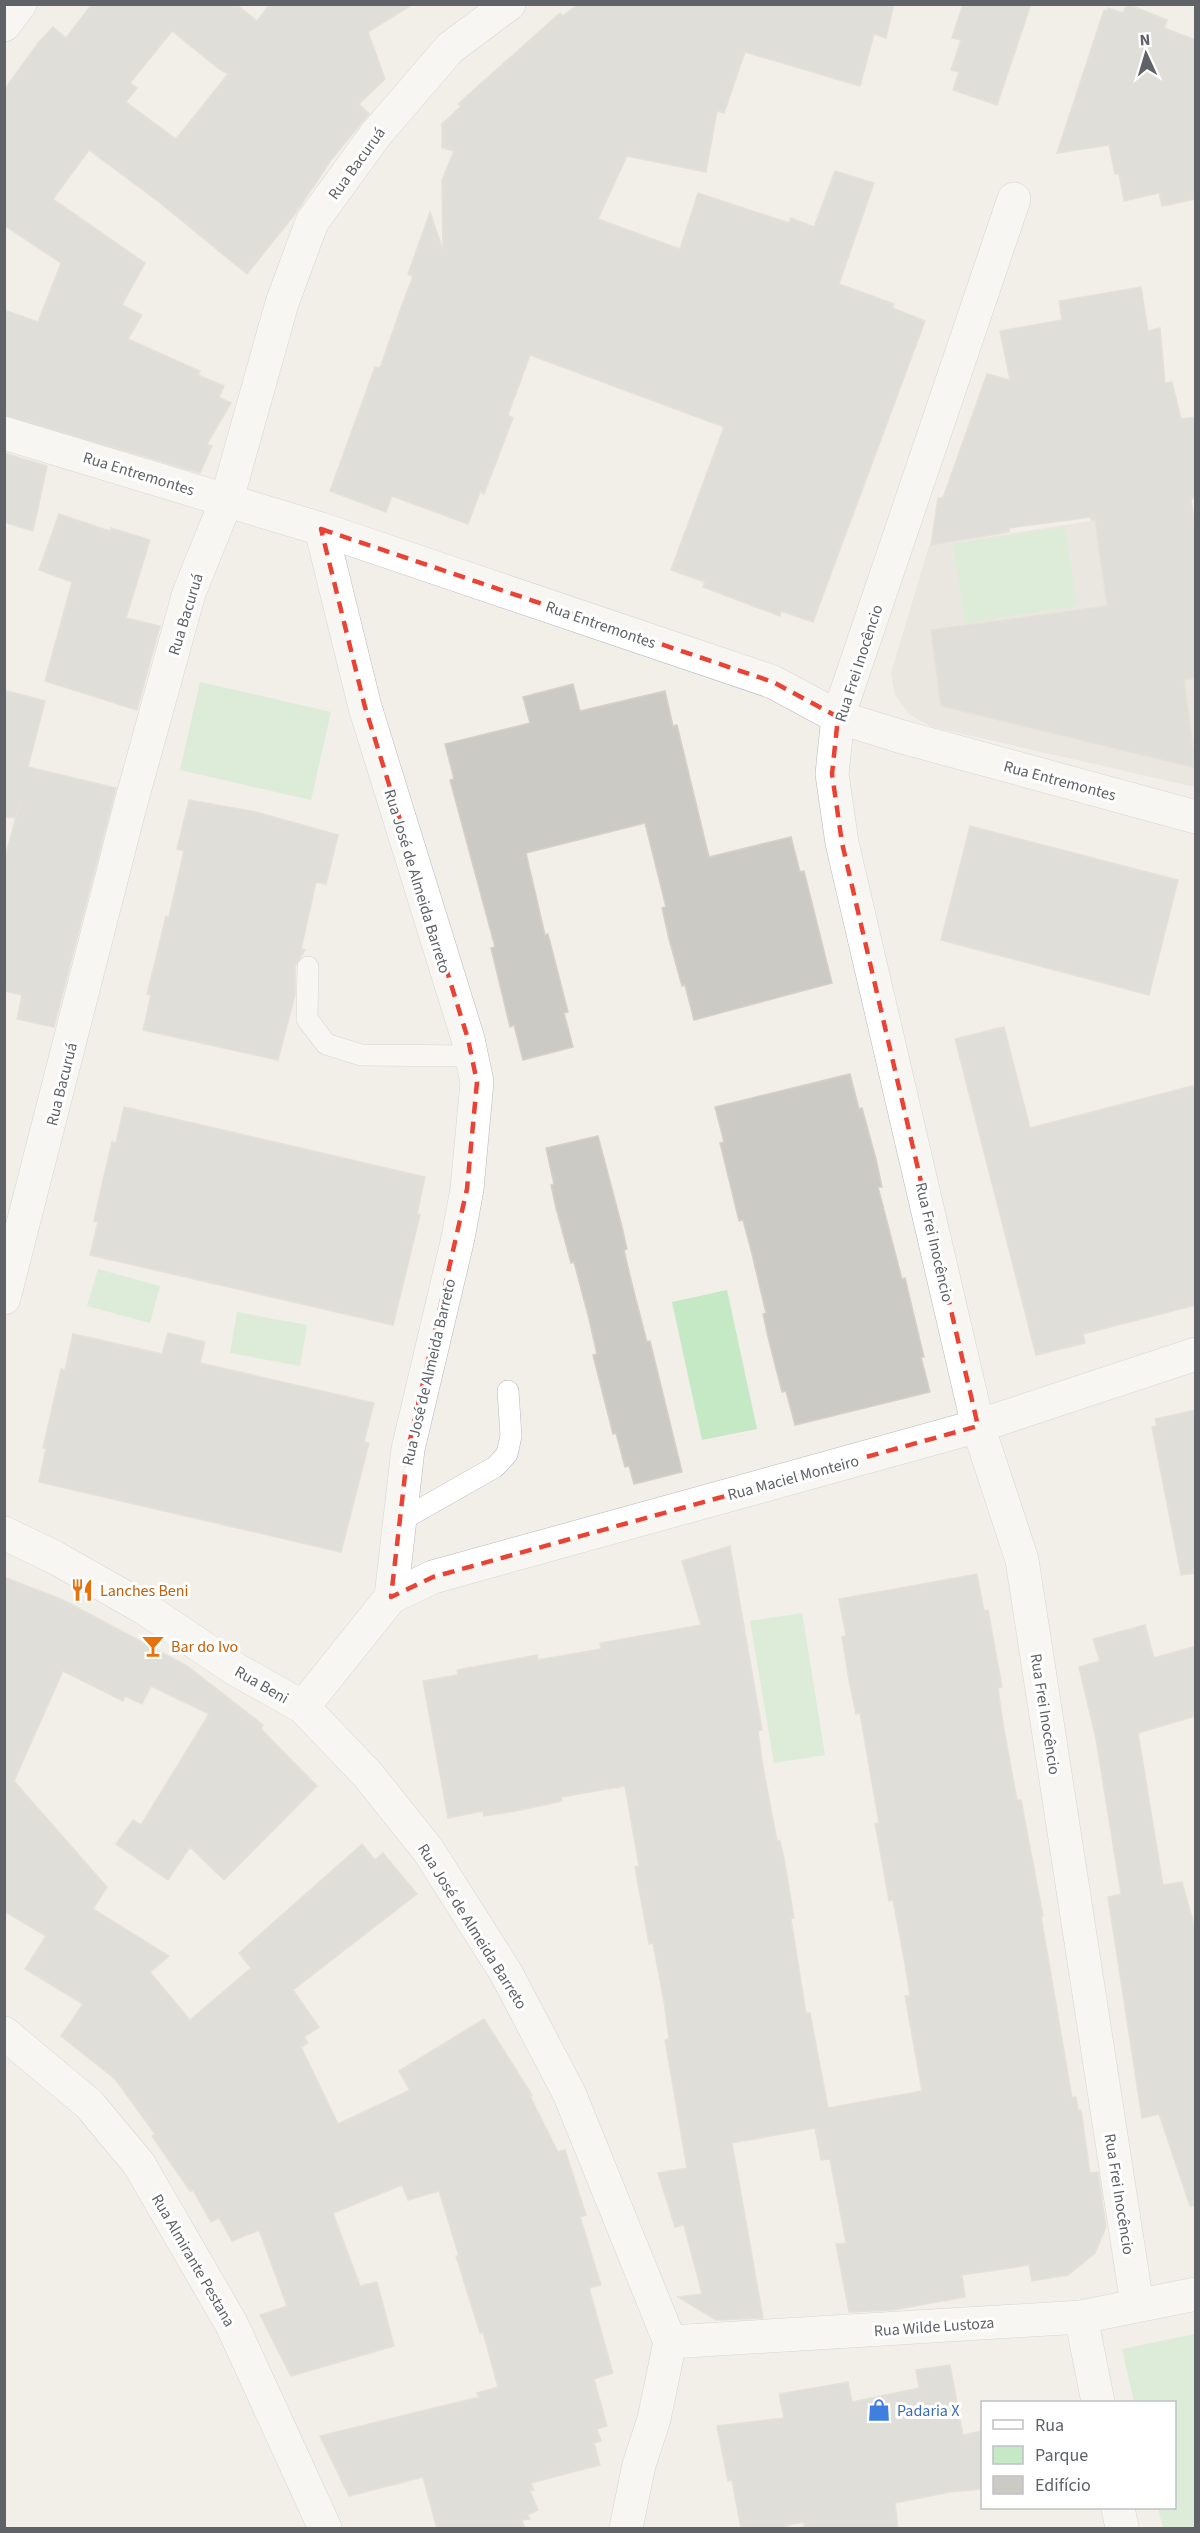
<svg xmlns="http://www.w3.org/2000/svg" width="1200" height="2533" font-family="'Source Sans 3',sans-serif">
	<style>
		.education { fill: #e1ded6 }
		.green { fill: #c5e8c5 }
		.building { fill: #cccac5; stroke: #d6d1c6; stroke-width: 1.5; fill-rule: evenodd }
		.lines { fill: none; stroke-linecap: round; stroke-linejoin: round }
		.lane-casing { stroke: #b5b8bc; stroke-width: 22 }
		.street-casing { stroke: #b5b8bc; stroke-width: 34 }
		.lane { stroke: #fff; stroke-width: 21 }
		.street { stroke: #fff; stroke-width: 33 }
		.marked { fill: none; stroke: #ea4335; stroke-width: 4.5; stroke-dasharray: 12 8; stroke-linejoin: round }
		.labels { text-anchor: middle; stroke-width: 6; stroke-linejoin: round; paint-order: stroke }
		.street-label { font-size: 16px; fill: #5f6368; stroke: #fff }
		.food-label { font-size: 16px; fill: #c56008; stroke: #fff; text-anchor: start }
		.shop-label { font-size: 16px; fill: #366cbe; stroke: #fff; text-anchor: start }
	</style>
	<rect width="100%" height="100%" fill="#f1efe8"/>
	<path class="education" d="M1097,520L1195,678V787L932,727L910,715L895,695L891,673L929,546Z"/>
	<g class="green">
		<path d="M1065,527L1077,606L965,623L953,544Z"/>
		<path d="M200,682L331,712L311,800L180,770Z"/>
		<path d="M98,1269L160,1286L150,1323L87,1306Z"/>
		<path d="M727,1290L757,1429L702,1440L672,1302Z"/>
		<path d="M237,1312L307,1325L300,1366L230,1353Z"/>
		<path d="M802,1613L825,1755L774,1763L750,1621Z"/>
		<path d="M1195,2334V2528H1163L1158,2508H1174V2402H1134L1122,2349Z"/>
	</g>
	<g class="building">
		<path d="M92,4H236L257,21L270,4H413L368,32L385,79L359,104L369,114L331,160L295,214L247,274L159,202L89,150L53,199L145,263L122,305L142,315L128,339L200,371L198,375L224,386L219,397L231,403L207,444L212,446L200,473L4,415V310L38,322L61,263L4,225V90L39,42L53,27L66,38ZM172,31L219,69L228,74L176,139L126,102L137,88L130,83Z"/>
		<path d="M578,4H894L886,38L874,34L860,86L745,52L724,113L717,111L706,172L627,156L598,219L680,249L698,193L789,223L791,218L814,227L835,171L874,183L839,284L894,304L892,308L925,321L813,622L781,611L780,616L703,587L705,582L671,570L724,427L530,355L508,415L513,418L484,494L480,492L468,524L392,496L386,512L330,491L375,367L380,368L401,308L413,276L408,274L430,212L443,250L442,180L454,151L442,148V124L461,106L458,104L560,13L563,16Z"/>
		<path d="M963,4H1031L997,105L953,90L959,72L951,70L961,40L952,38Z"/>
		<path d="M1127,4L1167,20L1164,28L1196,40V199L1162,206L1159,193L1124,201L1119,174H1115L1109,145L1057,153L1104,10L1107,11L1108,8L1123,13Z"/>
		<path d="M1141,287L1148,331L1160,328L1165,383L1172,382L1181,419L1196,417V498L1191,499L1196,533V678L1184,680L1196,768L941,706L931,630L1107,606L1095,520H1091V517L1009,528V532L931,545L938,498H943L987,374L1010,380L1000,331L1062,320L1059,301Z"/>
		<path d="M4,453L47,466L33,531L4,522Z"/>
		<path d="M59,514L110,531L111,528L150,540L126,618L160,626L137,710L45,681L72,582L39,570Z"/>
		<path d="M573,684L580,711L665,691L673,726L677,725L709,857L791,837L800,872L804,871L832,983L694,1020L685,985L682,986L669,939L662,908L666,907L645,823L526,853L545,935L548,934L568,1012L564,1013L573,1047L523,1060L514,1025L510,1027L491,948L495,947L450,780L454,779L445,744L530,723L523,697Z"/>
		<path d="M4,690L45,701L28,767L116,788L54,1027L17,1019L22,995L4,991V861L21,799L16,818L4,817Z"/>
		<path d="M189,800L256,812L338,835L326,884L316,882L301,949L305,950L295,966V995L278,1060L143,1030L151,995L147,994L155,962L166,916L169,917L184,851L177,849Z"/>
		<path d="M970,826L1178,880L1149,995L941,940Z"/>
		<path d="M1004,1027L1030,1128L1196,1085V1305L1083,1334L1085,1343L1036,1355L955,1039Z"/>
		<path d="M850,1074L859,1109L862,1108L876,1159L882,1187H878L902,1279L905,1278L924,1357H921L930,1392L795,1425L786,1391L782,1392L768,1337L763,1314L766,1313L752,1254L743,1220L739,1221L732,1192L720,1143L724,1142L715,1107Z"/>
		<path d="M124,1107L425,1177L417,1214L420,1215L393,1325L90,1255L98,1222L94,1221L102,1185L112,1142L116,1143Z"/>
		<path d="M598,1136L622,1227L627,1249L624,1250L632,1284L647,1342L650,1341L682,1472L634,1484L629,1466L625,1467L616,1433L613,1434L593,1355L597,1354L589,1319L574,1262L571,1263L556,1208L551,1185L554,1184L546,1148Z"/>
		<path d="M168,1333L205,1342L200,1363L374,1403L364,1442L369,1443L341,1552L39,1482L46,1448H43L61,1369L65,1370L73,1334L162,1354Z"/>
		<path d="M1196,1410V1573L1181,1575L1152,1427L1157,1426L1155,1419Z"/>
		<path d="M730,1546L762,1730L758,1731L763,1767L777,1841H780L784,1858L794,1918L791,1919L806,2013H810L828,2108L922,2091L905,1996H910L904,1958L893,1900L889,1901L880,1850L875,1824L879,1823L860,1713L856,1714L849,1680L842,1637L846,1636L839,1599L977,1574L984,1611L988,1610L1002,1687L998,1688L1003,1724L1017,1800H1021L1043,1916H1041L1072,2098L1076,2097L1078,2110H1081L1090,2173L1098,2172L1106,2227L1095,2253L1068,2275L1032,2281L1029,2265L962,2275L965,2297L893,2310L849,2312L836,2244L846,2243L830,2159L821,2160L815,2128L732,2143L763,2318L716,2320L678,2297L702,2294L684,2225L675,2227L658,2173L687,2168L665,2040L669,2039L664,2002L653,1943L649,1944L635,1867L639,1866L625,1786L561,1797L562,1801L516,1811L484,1816L483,1811L448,1818L423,1681L458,1675L457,1670L537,1655L538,1660L601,1649L600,1643L701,1625L682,1561Z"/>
		<path d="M4,1577L63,1600L187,1666L263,1725L261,1729L317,1786L224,1880L190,1847L168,1880L116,1844L133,1820L141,1825L209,1714L151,1686L142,1704L125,1696L123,1701L63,1671L14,1781L107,1887L93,1909L169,1956L150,1972L190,2020L251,1968L239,1953L362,1844L375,1860L383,1853L417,1894L293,1990L319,2027L304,2037L308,2043L301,2047L338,2124L410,2090L399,2071L484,2019L532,2095L530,2096L558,2152L565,2150L586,2215L580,2217L601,2285L589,2288L613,2373L594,2379L607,2426L597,2429L601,2441L594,2443L600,2465L531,2483L534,2490L530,2491L538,2510L528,2515L530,2519L522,2520L525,2529H437L423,2477L349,2496L320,2436L479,2397L477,2393L498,2387L483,2332L480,2333L456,2256H459L439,2191L408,2200L402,2185L333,2213L360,2286L377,2282L394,2346L291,2376L260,2315L287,2306L259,2230L232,2241L219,2218L211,2222L193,2190L190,2191L152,2136L155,2134L115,2079L61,2036L83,2004L25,1969L46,1936L4,1911Z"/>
		<path d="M1145,1625L1154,1658L1196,1646V1716L1138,1733L1163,1885L1182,1882L1196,1932V2205L1190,2206L1159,2114L1142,2118L1108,1897L1121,1894L1096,1739L1079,1667L1100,1661L1093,1639Z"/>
		<path d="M950,2365L963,2435L982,2431V2489L950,2492L895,2503L898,2529H805L803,2522L772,2529H741L732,2480L728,2481L717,2426L784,2418L779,2394L848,2382L852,2402L919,2388L916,2370Z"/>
	</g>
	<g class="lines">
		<g class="lane-casing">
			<g id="lane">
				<path d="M308,967L307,1019L326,1044L361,1055L472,1056"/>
				<path d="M400,1521L495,1467L507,1454L511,1436L508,1391"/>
			</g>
		</g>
		<g class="street-casing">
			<g id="street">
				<path d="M4,25L20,4"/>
				<path d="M1014,199L838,717L832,774L842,843L978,1426L1022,1560L1137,2304"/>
				<path d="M4,433L321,529L773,682L838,717L899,736L1196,817"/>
				<path d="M4,1298L129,810L189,593L227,499L282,303L312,222L376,134L450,48L509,4"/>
				<path d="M4,1533L54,1557L144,1608L235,1669L303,1707L368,1775L428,1850L506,1973L569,2093L670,2342L654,2419L639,2465L626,2528"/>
				<path d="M391,1597L433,1577L978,1426L1196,1354"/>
				<path d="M303,1707L391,1597L408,1449L458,1238L467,1189L477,1082L468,1039L365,707L321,529"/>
				<path d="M4,2033L89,2104L139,2164L232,2325L325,2528"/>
				<path d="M1081,2317L1098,2402"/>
				<path d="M670,2342L1081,2317L1196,2294"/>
				<path d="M1118,2508L1122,2528"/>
			</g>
		</g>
		<use href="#lane" class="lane"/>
		<use href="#street" class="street"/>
	</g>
	<path d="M0 0H1200V2533H0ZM321,529L773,682L838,717L832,774L842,843L978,1426L433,1577L391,1597L408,1449L467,1189L477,1082L468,1039L365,707Z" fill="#f1efe8" fill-opacity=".55" fill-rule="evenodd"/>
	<path class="marked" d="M321,529L773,682L838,717L832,774L842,843L978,1426L433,1577L391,1597L408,1449L467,1189L477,1082L468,1039L365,707Z"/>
	<defs>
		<g id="restaurant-bare" transform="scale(1.8)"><path d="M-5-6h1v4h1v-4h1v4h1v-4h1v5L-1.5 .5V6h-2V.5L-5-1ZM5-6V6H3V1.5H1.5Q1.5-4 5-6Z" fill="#e8710a" stroke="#fff" stroke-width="2.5" paint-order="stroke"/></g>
		<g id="bar-bare" transform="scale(1.8)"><path d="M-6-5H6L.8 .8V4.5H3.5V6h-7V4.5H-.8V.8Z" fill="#e8710a" stroke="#fff" stroke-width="2.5" paint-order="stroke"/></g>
		<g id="shop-bare" transform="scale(1.8)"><path d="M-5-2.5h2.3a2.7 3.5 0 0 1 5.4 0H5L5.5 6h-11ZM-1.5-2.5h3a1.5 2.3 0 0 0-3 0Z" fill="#3f7fe0" stroke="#fff" stroke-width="2.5" paint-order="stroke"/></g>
	</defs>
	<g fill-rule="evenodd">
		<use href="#restaurant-bare" x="82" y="1590"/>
		<use href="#bar-bare" x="153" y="1646"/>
		<use href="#shop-bare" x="879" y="2410"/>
	</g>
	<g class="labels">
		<g class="street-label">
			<text transform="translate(356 163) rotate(-54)" y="6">Rua Bacuruá</text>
			<text transform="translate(139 473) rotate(17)" y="6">Rua Entremontes</text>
			<text transform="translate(185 614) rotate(-73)" y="6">Rua Bacuruá</text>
			<text transform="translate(601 624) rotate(19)" y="6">Rua Entremontes</text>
			<text transform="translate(858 663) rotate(-72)" y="6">Rua Frei Inocêncio</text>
			<text transform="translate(1060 780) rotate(15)" y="6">Rua Entremontes</text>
			<text transform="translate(418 881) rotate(73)" y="6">Rua José de Almeida Barreto</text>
			<text transform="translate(61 1084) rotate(-76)" y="6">Rua Bacuruá</text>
			<text transform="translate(935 1242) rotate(77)" y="6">Rua Frei Inocêncio</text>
			<text transform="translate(428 1372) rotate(-77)" y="6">Rua José de Almeida Barreto</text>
			<text transform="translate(793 1477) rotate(-15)" y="6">Rua Maciel Monteiro</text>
			<text transform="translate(262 1684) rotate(30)" y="6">Rua Beni</text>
			<text transform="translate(1046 1714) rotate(81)" y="6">Rua Frei Inocêncio</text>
			<text transform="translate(473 1926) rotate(58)" y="6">Rua José de Almeida Barreto</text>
			<text transform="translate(1120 2194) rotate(81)" y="6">Rua Frei Inocêncio</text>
			<text transform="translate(194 2260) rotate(60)" y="6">Rua Almirante Pestana</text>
			<text transform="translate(934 2326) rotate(-4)" y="6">Rua Wilde Lustoza</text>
		</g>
		<g class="food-label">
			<text x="100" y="1596">Lanches Beni</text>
			<text x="171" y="1652">Bar do Ivo</text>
		</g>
		<g class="shop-label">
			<text x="897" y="2416">Padaria X</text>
		</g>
	</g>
	<rect width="1200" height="2533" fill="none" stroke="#5f6368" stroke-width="12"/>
	<rect x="981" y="2401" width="195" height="108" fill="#ffffff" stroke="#bfc1c3" stroke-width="1.5"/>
	<rect x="993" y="2420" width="30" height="9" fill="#ffffff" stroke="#bfc1c3" stroke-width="1.5"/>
	<text x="1035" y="2431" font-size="18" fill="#5f6368">Rua</text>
	<rect x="993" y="2446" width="30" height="18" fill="#c5e8c5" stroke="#bfc1c3" stroke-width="1.5"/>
	<text x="1035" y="2461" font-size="18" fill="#5f6368">Parque</text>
	<rect x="993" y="2476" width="30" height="18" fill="#cccac5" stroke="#bfc1c3" stroke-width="1.5"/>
	<text x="1035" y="2491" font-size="18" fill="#5f6368">Edifício</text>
	<g transform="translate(1146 54) rotate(356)" stroke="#ffffff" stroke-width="4.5" paint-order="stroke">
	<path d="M0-4.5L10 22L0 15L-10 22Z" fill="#5f6368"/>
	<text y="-9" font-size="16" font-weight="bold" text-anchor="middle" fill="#5f6368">N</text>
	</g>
</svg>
